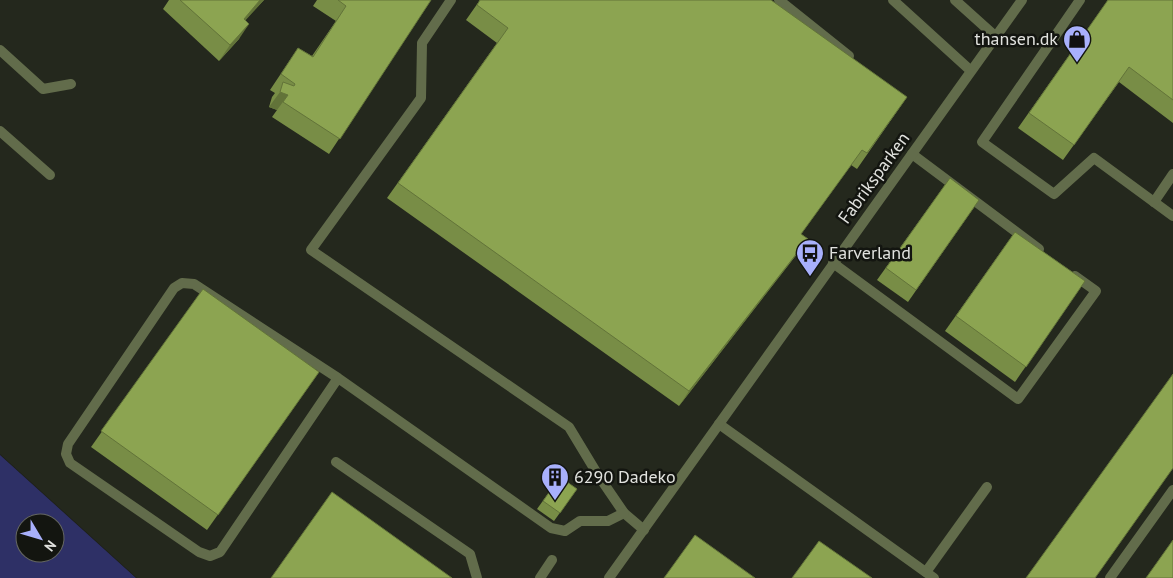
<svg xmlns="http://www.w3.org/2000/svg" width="1173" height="578" font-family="'PT Sans',sans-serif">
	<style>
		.built { fill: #24281d }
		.green { fill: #2e3066; fill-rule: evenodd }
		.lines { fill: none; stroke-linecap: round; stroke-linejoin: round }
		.service { stroke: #626c4b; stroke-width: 10 }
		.minor { stroke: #626c4b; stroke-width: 10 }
		.tertiary { stroke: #626c4b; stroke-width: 10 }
		.wall { fill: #788d46 }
		.shaded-wall { fill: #627339 }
		.building { fill: #8ca451; stroke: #627339 }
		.labels { text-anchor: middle; stroke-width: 5; stroke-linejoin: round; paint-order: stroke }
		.poi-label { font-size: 18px; fill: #e1e2de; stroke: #131510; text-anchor: start }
		.street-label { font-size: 18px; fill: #e1e2de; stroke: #131510 }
	</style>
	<rect width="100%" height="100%" fill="#1d1f19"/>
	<path class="built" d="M0,0H1173V578H137L0,454Z"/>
	<path class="green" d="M0,455L136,578H0ZM25,523H55V553H25Z"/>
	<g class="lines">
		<g class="service">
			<path d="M451,0L422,43L421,98L311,250L569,427L598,475L624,513L644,530"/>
			<path d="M779,0L849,56"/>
			<path d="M1080,0L982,142L1054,194L1094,158L1173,216"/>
			<path d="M0,50L43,89L71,84"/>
			<path d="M0,131L50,175"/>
			<path d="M912,154L1039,249"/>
			<path d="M1154,202L1173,174"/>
			<path d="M833,263L1018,399L1096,291L1075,276"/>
			<path d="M338,378L220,552L210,556L199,552L70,463L66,454L68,444L174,288L182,283L194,284L338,378L551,528L565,531L580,521H608L624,513"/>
			<path d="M336,462L470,554L477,578"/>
			<path d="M926,572L987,487"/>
			<path d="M540,578L552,560"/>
			<path d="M1110,578L1173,490"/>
		</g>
		<path class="minor" d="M719,424L934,578"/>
		<g class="tertiary">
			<path d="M893,0L970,70"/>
			<path d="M955,0L995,36"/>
			<path d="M609,578L1022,0"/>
		</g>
	</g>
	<g class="wall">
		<path d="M169,0H264L245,20L239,39L219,61L163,9Z"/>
		<path d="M317,0H431L329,154L272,117L277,110L269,107L272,97L275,93L270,90L298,48L312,56L336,21L313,6Z"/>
		<path d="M480,0L907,97L857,169L851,165L801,234L808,239L797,254L679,406L387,198L497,43L466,20Z"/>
		<path d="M1108,0H1173V123L1119,82L1063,160L1018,128Z"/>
		<path d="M950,178L979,200L908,302L877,280Z"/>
		<path d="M1015,232L1085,281L1015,382L945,331Z"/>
		<path d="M203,289L319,372L207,530L91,447Z"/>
		<path d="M560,477L577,489L554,521L537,509Z"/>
	</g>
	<g class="shaded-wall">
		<path d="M260,0H264L233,34L244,19Z"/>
		<path d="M249,24L239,39L219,61L230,45Z"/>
		<path d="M280,92L288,95L277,110L269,107Z"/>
		<path d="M808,239L797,254L679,406L689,391Z"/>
	</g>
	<g class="building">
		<path d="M180,0H260L244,19L249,24L230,45Z"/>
		<path d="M338,0H431L340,139L283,102L288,95L280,92L283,82L294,86L295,84L281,74L298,48L313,57L346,6Z"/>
		<path d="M480,0H771L907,97L867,153L862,150L801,234L808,239L689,391L398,183L508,28L477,5Z"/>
		<path d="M1108,0H1173V100L1129,67L1074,145L1029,113Z"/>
		<path d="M950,178L979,200L916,290L886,268Z"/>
		<path d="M1015,232L1085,281L1026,367L956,316Z"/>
		<path d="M203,289L319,372L218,515L101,431Z"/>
		<path d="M1173,374V468L1095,578H1026Z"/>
		<path d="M560,477L577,489L560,513L543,501Z"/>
		<path d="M332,492L452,578H271Z"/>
		<path d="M695,535L755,578H664Z"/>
		<path d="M1173,540V578H1146Z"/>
		<path d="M819,541L872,578H792Z"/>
	</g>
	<defs>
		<g id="shop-pin" transform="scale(1.4375)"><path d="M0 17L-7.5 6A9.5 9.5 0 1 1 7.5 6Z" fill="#a8b0fc" stroke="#131510"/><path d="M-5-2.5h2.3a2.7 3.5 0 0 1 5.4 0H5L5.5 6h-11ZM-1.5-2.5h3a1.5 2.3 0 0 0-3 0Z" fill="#111"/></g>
		<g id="bus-pin" transform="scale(1.4375)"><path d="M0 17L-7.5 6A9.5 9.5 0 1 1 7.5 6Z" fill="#a8b0fc" stroke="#131510"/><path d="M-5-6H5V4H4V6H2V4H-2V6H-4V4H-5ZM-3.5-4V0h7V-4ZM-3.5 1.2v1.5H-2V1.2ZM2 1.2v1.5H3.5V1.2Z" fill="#111"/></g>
		<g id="building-pin" transform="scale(1.4375)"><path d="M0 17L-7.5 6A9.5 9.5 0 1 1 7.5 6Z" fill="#a8b0fc" stroke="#131510"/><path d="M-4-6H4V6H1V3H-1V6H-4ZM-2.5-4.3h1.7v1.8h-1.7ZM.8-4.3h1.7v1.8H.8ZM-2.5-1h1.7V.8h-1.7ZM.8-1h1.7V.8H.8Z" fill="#111"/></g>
	</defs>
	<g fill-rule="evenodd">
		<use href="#shop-pin" x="1077" y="39"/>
		<use href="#bus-pin" x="810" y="253"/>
		<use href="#building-pin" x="555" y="477"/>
	</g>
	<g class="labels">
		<g class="poi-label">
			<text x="1058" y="45" text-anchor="end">thansen.dk</text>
			<text x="829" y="259">Farverland</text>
			<text x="574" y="483">6290 Dadeko</text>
		</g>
		<g class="street-label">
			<text transform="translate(874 178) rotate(-54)" y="6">Fabriksparken</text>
		</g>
	</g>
	<g transform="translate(40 538) rotate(128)"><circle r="24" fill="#131510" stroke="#656762"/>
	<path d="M0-4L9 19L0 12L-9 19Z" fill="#a8b0fc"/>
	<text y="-8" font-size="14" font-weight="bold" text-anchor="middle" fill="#e1e2de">N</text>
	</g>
</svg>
